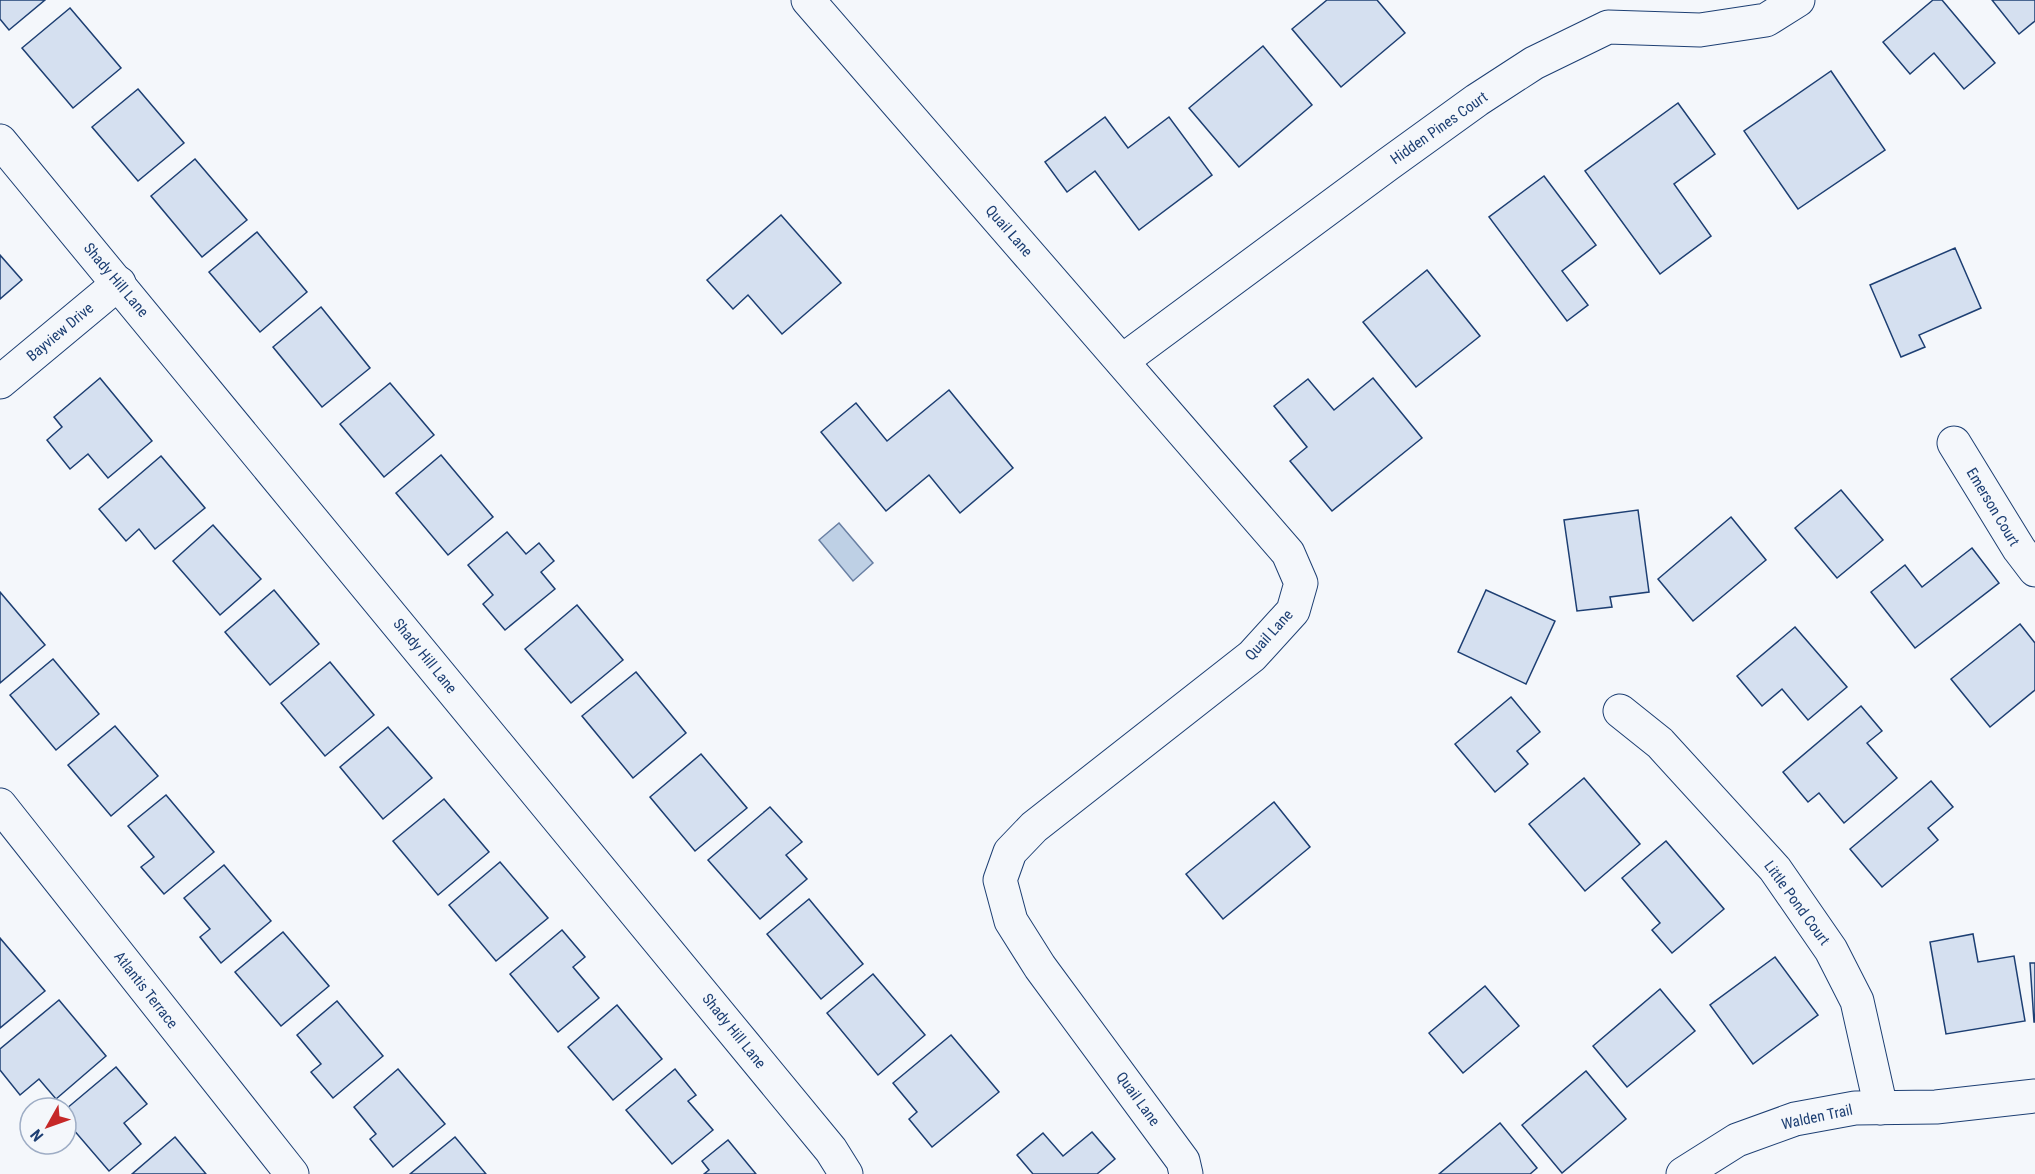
<svg xmlns="http://www.w3.org/2000/svg" width="2035" height="1174" font-family="'Roboto Condensed',sans-serif">
	<style>
		.water { fill: #bed0e5; stroke: #687fa3; stroke-width: 1.5 }
		.building { fill: #d5e0f0; stroke: #1d3f73; stroke-width: 1.5 }
		.lines { fill: none; stroke-linecap: round; stroke-linejoin: round }
		.minor-casing { stroke: #1d3f73; stroke-width: 35 }
		.minor { stroke: #f4f7fb; stroke-width: 33 }
		.labels { text-anchor: middle; stroke-width: 4.5; stroke-linejoin: round; paint-order: stroke }
		.street-label { font-size: 15px; fill: #1d3f73; stroke: #f4f7fb }
	</style>
	<rect width="100%" height="100%" fill="#f4f7fb"/>
	<path class="water" d="M839,523L873,563L853,581L819,540Z"/>
	<g class="building">
		<path d="M0,0H45L9,30L0,19Z"/>
		<path d="M1327,0H1377L1405,33L1341,87L1292,29Z"/>
		<path d="M1933,0H1942L1995,63L1964,89L1934,53L1910,74L1883,42Z"/>
		<path d="M1992,0H2035V21L2019,34Z"/>
		<path d="M70,8L121,68L73,108L22,48Z"/>
		<path d="M1263,46L1312,105L1239,167L1189,108Z"/>
		<path d="M1831,71L1885,150L1798,209L1744,131Z"/>
		<path d="M138,89L184,143L138,181L92,127Z"/>
		<path d="M1678,103L1715,154L1674,184L1711,236L1660,274L1585,171Z"/>
		<path d="M1105,117L1128,148L1169,117L1212,175L1139,230L1095,171L1067,192L1045,162Z"/>
		<path d="M195,159L247,220L202,257L151,196Z"/>
		<path d="M1544,176L1596,245L1562,271L1588,305L1567,321L1489,217Z"/>
		<path d="M781,215L841,283L782,334L748,295L733,309L707,280Z"/>
		<path d="M257,232L307,292L260,332L209,272Z"/>
		<path d="M1955,248L1981,308L1919,335L1925,347L1901,357L1870,285Z"/>
		<path d="M0,255L22,280L0,299Z"/>
		<path d="M1427,270L1480,336L1416,387L1363,322Z"/>
		<path d="M321,307L370,368L322,407L273,347Z"/>
		<path d="M100,378L152,441L108,478L88,454L70,469L47,440L62,427L54,417Z"/>
		<path d="M1373,378L1422,438L1332,511L1290,461L1307,447L1274,406L1308,379L1334,410Z"/>
		<path d="M390,383L434,435L384,477L340,424Z"/>
		<path d="M949,390L1013,468L960,513L929,475L886,511L821,432L856,403L887,441Z"/>
		<path d="M441,455L493,517L448,555L396,493Z"/>
		<path d="M161,456L205,508L155,549L139,529L126,541L99,509Z"/>
		<path d="M1841,490L1883,540L1837,578L1795,528Z"/>
		<path d="M1638,510L1649,592L1610,597L1612,607L1577,611L1564,520Z"/>
		<path d="M1731,517L1766,560L1693,621L1658,579Z"/>
		<path d="M213,525L261,579L220,615L173,561Z"/>
		<path d="M507,532L526,554L539,543L554,561L541,572L555,589L505,630L483,604L493,595L468,565Z"/>
		<path d="M1972,548L1999,583L1915,648L1871,592L1905,565L1922,587Z"/>
		<path d="M274,590L319,644L270,685L225,632Z"/>
		<path d="M1486,590L1555,621L1526,684L1458,652Z"/>
		<path d="M0,592L45,645L0,683Z"/>
		<path d="M577,605L623,660L571,703L525,649Z"/>
		<path d="M2020,624L2035,643V690L1990,727L1951,679Z"/>
		<path d="M1795,627L1847,687L1808,720L1782,689L1762,706L1737,676Z"/>
		<path d="M53,659L99,714L56,750L10,695Z"/>
		<path d="M330,662L374,715L325,756L281,703Z"/>
		<path d="M636,672L686,733L633,778L582,716Z"/>
		<path d="M1511,697L1540,732L1517,751L1528,764L1495,792L1455,744Z"/>
		<path d="M1861,706L1882,731L1867,743L1897,778L1844,823L1819,793L1808,802L1783,772Z"/>
		<path d="M115,726L158,776L111,816L68,765Z"/>
		<path d="M388,727L432,778L383,819L340,767Z"/>
		<path d="M701,754L747,808L695,851L650,797Z"/>
		<path d="M1584,778L1640,844L1585,891L1529,824Z"/>
		<path d="M1931,781L1953,807L1928,828L1938,840L1882,887L1850,849Z"/>
		<path d="M166,795L214,852L164,894L141,867L154,857L128,826Z"/>
		<path d="M444,799L489,852L438,895L393,841Z"/>
		<path d="M1274,802L1310,847L1223,919L1186,874Z"/>
		<path d="M770,807L802,842L786,855L807,879L760,919L708,860Z"/>
		<path d="M1666,841L1724,909L1672,953L1652,930L1660,923L1622,878Z"/>
		<path d="M500,862L548,918L496,961L449,905Z"/>
		<path d="M224,865L271,921L221,963L200,937L210,929L184,898Z"/>
		<path d="M809,899L863,964L821,999L767,934Z"/>
		<path d="M562,930L585,957L573,967L599,998L558,1032L510,974Z"/>
		<path d="M283,932L329,986L281,1026L235,972Z"/>
		<path d="M1973,934L1978,962L2014,956L2025,1021L1946,1034L1930,942Z"/>
		<path d="M0,938L45,991L0,1028Z"/>
		<path d="M1775,957L1818,1015L1753,1064L1710,1005Z"/>
		<path d="M2030,963H2035V1022H2034Z"/>
		<path d="M873,974L925,1035L878,1075L827,1013Z"/>
		<path d="M1485,986L1519,1026L1463,1073L1429,1033Z"/>
		<path d="M1660,989L1695,1031L1627,1087L1593,1046Z"/>
		<path d="M59,1000L106,1056L56,1099L39,1079L20,1095L0,1070V1049Z"/>
		<path d="M337,1001L383,1056L333,1098L311,1072L321,1064L297,1035Z"/>
		<path d="M617,1005L662,1059L613,1100L568,1047Z"/>
		<path d="M951,1035L999,1092L932,1147L909,1119L917,1112L893,1083Z"/>
		<path d="M116,1067L147,1104L124,1123L141,1144L109,1171L66,1121V1109Z"/>
		<path d="M398,1069L445,1124L393,1167L370,1139L376,1134L354,1107Z"/>
		<path d="M675,1069L696,1095L688,1101L713,1130L672,1164L626,1110Z"/>
		<path d="M1586,1071L1626,1119L1562,1173L1522,1125Z"/>
		<path d="M1500,1123L1537,1168L1530,1174H1439Z"/>
		<path d="M1092,1132L1115,1159L1097,1174H1033L1017,1155L1043,1133L1063,1156Z"/>
		<path d="M175,1137L206,1174H132Z"/>
		<path d="M455,1137L486,1174H410Z"/>
		<path d="M728,1140L756,1174H704L709,1170L702,1161Z"/>
	</g>
	<g class="lines">
		<g class="minor-casing">
			<g id="minor">
				<path d="M808,0L1288,553L1301,583L1293,611L1252,656L1034,827L1010,852L1000,880L1011,921L1040,967L1183,1161L1186,1174"/>
				<path d="M0,141L831,1150L846,1174"/>
				<path d="M1122,361L1387,165L1477,100L1534,63L1608,27L1700,30L1766,20L1798,0"/>
				<path d="M0,382L119,283"/>
				<path d="M1954,443L2019,549L2035,570"/>
				<path d="M1620,711L1660,743L1775,869L1831,950L1857,1001L1881,1108"/>
				<path d="M0,805L292,1174"/>
				<path d="M1683,1174L1737,1140L1795,1119L1855,1108L1936,1107L2035,1096"/>
			</g>
		</g>
		<use href="#minor" class="minor"/>
	</g>
	<g class="labels">
		<g class="street-label">
			<text transform="translate(1439 128) rotate(-35)" y="5">Hidden Pines Court</text>
			<text transform="translate(1009 231) rotate(49)" y="5">Quail Lane</text>
			<text transform="translate(116 280) rotate(50)" y="5">Shady Hill Lane</text>
			<text transform="translate(60 332) rotate(-40)" y="5">Bayview Drive</text>
			<text transform="translate(1993 507) rotate(59)" y="5">Emerson Court</text>
			<text transform="translate(1269 635) rotate(-48)" y="5">Quail Lane</text>
			<text transform="translate(425 656) rotate(51)" y="5">Shady Hill Lane</text>
			<text transform="translate(1797 903) rotate(54)" y="5">Little Pond Court</text>
			<text transform="translate(146 990) rotate(52)" y="5">Atlantis Terrace</text>
			<text transform="translate(734 1031) rotate(51)" y="5">Shady Hill Lane</text>
			<text transform="translate(1138 1099) rotate(54)" y="5">Quail Lane</text>
			<text transform="translate(1817 1117) rotate(-12)" y="5">Walden Trail</text>
		</g>
	</g>
	<g transform="translate(48 1126) rotate(230)"><circle r="28" fill="#f4f7fb" stroke="#9eadc5" stroke-width="1.5"/>
	<path d="M0-4.5L10 22L0 15L-10 22Z" fill="#c62828"/>
	<text y="-9" font-size="16" font-weight="bold" text-anchor="middle" fill="#1d3f73">N</text>
	</g>
</svg>
